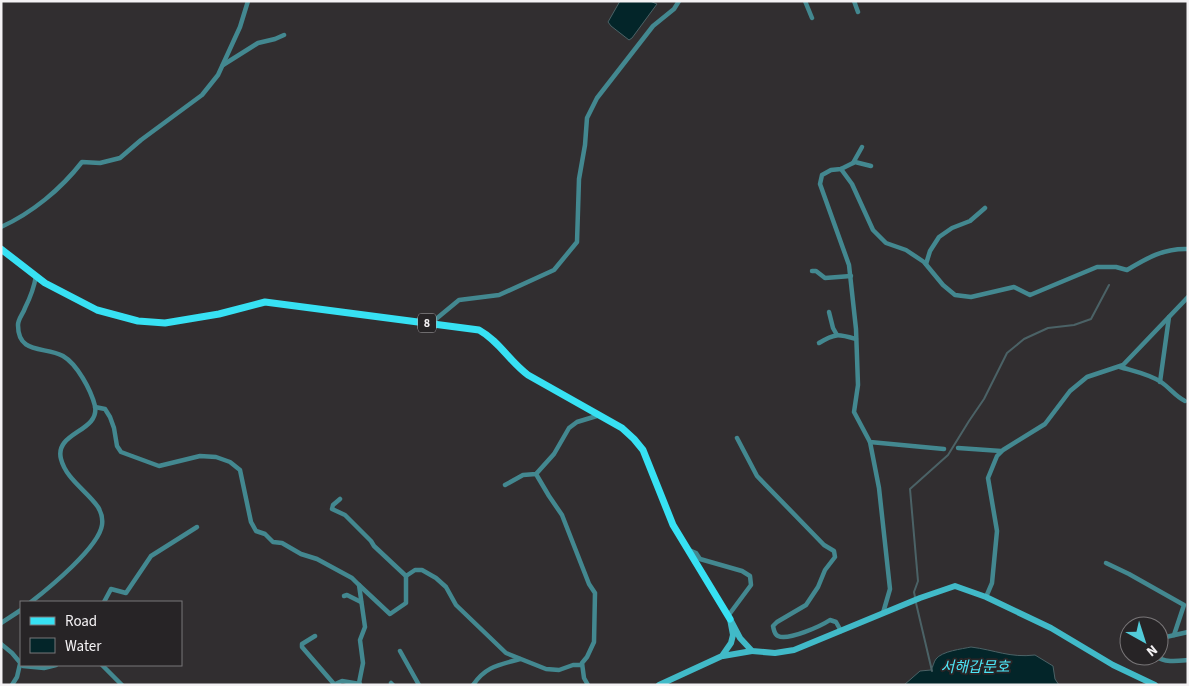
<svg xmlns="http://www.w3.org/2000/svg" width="1189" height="686" font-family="'Source Sans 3','Noto Sans KR',sans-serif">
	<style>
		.water { fill: #032529; stroke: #4b6266 }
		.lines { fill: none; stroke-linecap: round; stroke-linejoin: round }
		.stream { stroke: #4b6266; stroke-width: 2 }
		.street { stroke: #438890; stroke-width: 4.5 }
		.secondary { stroke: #41bac8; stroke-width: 6 }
		.primary { stroke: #37e1f3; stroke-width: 7 }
		.labels { text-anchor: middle; stroke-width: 4; stroke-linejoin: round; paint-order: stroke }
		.shield { fill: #272426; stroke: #b6b4b6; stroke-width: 1 }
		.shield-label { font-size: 12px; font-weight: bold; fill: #f4f2f4 }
		.water-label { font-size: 15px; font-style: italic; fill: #4de5f6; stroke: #272426 }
	</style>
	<rect width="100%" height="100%" fill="#312e30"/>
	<g class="water">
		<path d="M620,1H650L657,4L632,38L629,40L611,26L608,22Z"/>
		<path d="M971,647C995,650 1010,658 1035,655L1053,666L1055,679L1059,685H904L920,671L931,670C933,667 934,661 936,659C942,651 962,649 971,647Z"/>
	</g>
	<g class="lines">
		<g class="stream">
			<path d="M915,597L914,592L918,581L910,489L948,455L969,421L984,399L1007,353L1024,339L1048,328L1074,325L1091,319L1109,285"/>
			<path d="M916,603L932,671"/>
		</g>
		<g class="street">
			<path d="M805,1L812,18"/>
			<path d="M854,1L858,12"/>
			<path d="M223,65L258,43L275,39L284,35"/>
			<path d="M853,163L862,147"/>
			<path d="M871,166L855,162L841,169L831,170L822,175L820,184L849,265L856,329L858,385L854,412L870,442L944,449"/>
			<path d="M841,169L852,184L873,230L886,243L906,250L924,262L943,285L955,295L971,297L1014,287L1030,295L1097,267H1116L1127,270C1147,258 1164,248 1188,249"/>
			<path d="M1,227C32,213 61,189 82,162L100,163L120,158L141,140L202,95L218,75L240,27L248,1"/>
			<path d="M926,264L930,251L939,237L952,228L970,221L985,208"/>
			<path d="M812,271H816L825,278L851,276"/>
			<path d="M829,312L833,328L837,335"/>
			<path d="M433,324L436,319L459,300L499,295L554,270L577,242L579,179L585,145L587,118L597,98L653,26L674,9L679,1"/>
			<path d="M819,343C835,333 838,334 856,339"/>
			<path d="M1120,367C1133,371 1149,374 1161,382C1170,388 1176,397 1185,401"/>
			<path d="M1160,382L1169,317"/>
			<path d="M95,407L105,409L110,417L114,428L117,446L121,452L159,466L200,456L216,457L230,462L240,470L251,522L256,531L265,534L273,542L282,543L301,554L317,559L352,578L359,585L365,627L360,640L363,663L359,683"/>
			<path d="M737,438L757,476L824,545L834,551L835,557L825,570L818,587L806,605L777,622L773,626C774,630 774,634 778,636C788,641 821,626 830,620L836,622L841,631"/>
			<path d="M870,442L879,488L890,589L883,613"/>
			<path d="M958,448L1001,451"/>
			<path d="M536,474L549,496L562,515L589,584L595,593L594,642L587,657L582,663L584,678L588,685"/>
			<path d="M505,485L523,475L536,474L554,454L569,428L577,422L600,415"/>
			<path d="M340,499L333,505L332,509L345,515L371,541L374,546L406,576L415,570H422L436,578L446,587L456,605L506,653L546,669L559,670L573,665H582"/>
			<path d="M689,550L696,553L700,559L742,571L750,576L751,585L728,616"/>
			<path d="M1106,563L1129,574L1184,605L1174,635"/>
			<path d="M359,585L390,614L406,603C406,594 406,585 406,576"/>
			<path d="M344,596L347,595L361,602"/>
			<path d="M986,597L992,583L997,531L988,478L997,456L1003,450L1045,424L1070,391L1087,377L1123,365L1188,297"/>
			<path d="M31,602C49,588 99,547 102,525C103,518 101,512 98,507C87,491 66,479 61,459C54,432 100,432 95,406C91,390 77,364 63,356C45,346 18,355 18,325C18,319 23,314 25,308C30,298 34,288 36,276"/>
			<path d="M104,602L111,589L126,593L151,556L197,527"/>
			<path d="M1,623L21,610"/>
			<path d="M315,636L302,644V647L334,684"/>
			<path d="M1159,640L1166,637L1188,632"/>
			<path d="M1,644L12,653L23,666L44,668L56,665"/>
			<path d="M400,651L419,685"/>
			<path d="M1156,656C1164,663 1178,661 1188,660"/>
			<path d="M102,665L122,685"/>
			<path d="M391,683L393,685"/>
			<path d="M12,685L17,677L20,664"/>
			<path d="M333,685L342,681L360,684"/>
			<path d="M473,685C486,666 499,665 520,659"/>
		</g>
		<g class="secondary">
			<path d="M723,656L752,651"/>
			<path d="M659,685L722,656L731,643L733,635L730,619L740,638L752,651L775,653L794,650L920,598L955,586L986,597L1051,628L1113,665L1155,685"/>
		</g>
		<path class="primary" d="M1,249L45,283L97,310L138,321L165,323L219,314L265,302L479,330C499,341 510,362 528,375L622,428L634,439L643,450L673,525L730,619"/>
	</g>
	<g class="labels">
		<rect class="shield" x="418" y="313.5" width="18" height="19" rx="4"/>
		<g class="shield-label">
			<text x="427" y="327">8</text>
		</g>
		<g class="water-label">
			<text x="975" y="672">서해갑문호</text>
		</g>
	</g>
	<rect width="1189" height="686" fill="none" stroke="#f4f2f4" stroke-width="5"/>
	<rect x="20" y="601" width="162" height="65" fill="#272426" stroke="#797678"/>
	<rect x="30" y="617" width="25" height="8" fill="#37e1f3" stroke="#797678"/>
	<text x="65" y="626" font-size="15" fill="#f4f2f4">Road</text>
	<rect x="30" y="638" width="25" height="15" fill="#032529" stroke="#797678"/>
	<text x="65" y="651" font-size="15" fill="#f4f2f4">Water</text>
	<g transform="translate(1144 641) rotate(141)"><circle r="24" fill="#272426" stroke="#797678"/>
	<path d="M0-4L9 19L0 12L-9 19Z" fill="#52cbd9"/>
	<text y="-8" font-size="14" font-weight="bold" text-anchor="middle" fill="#f4f2f4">N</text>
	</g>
</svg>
